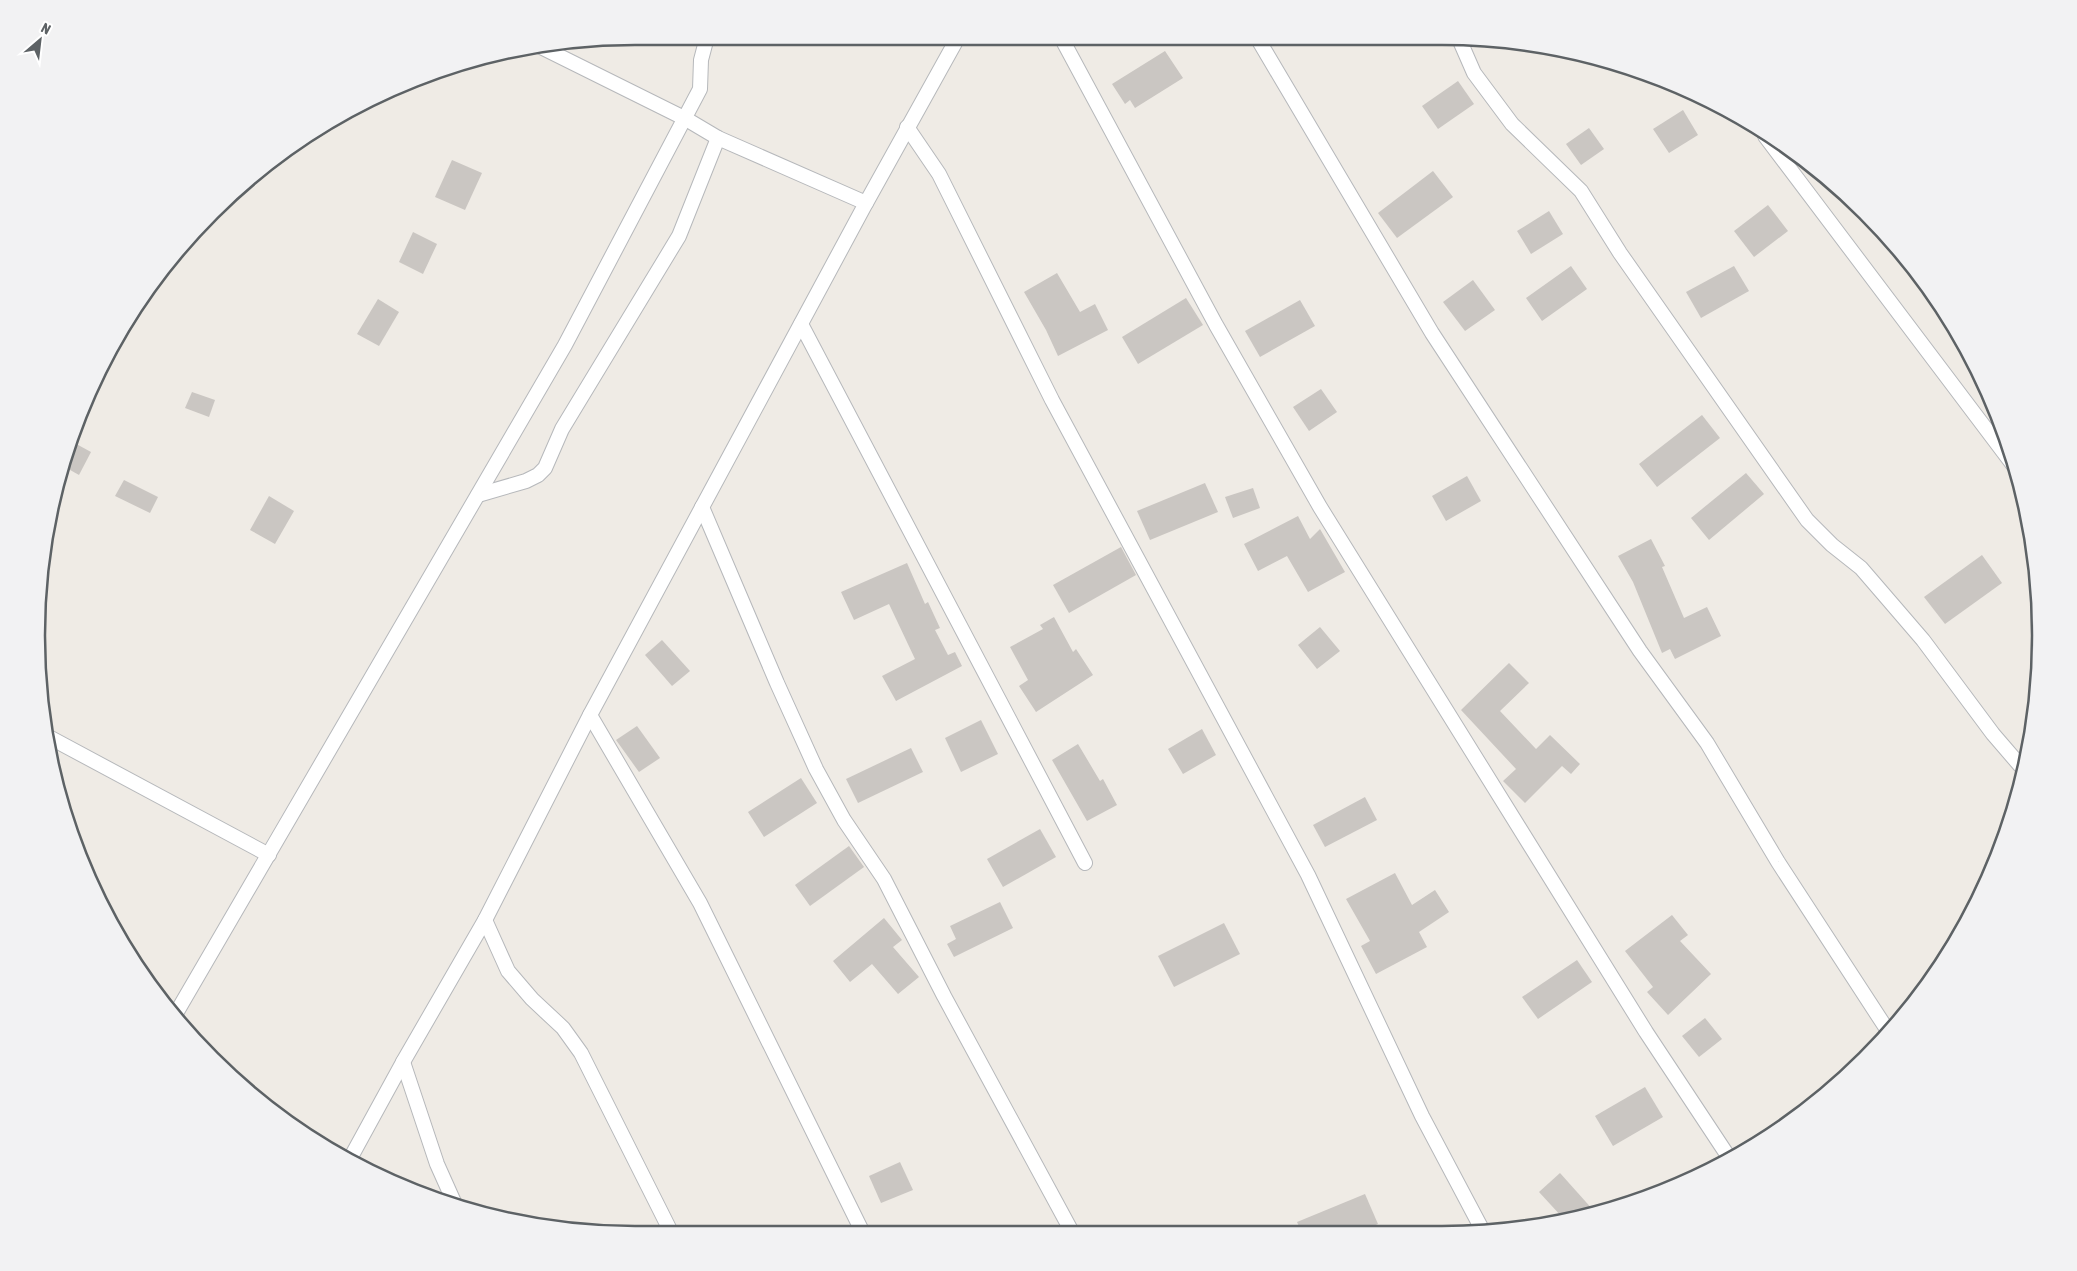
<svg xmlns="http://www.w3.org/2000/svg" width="2077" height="1271" font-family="'Asap Condensed',sans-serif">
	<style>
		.building { fill: #cac6c2 }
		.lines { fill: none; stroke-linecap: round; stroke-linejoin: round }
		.street-casing { stroke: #b6b8bb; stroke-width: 16 }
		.street { stroke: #fff; stroke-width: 14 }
		.rim { fill: none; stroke: #5d6265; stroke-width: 2.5 }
	</style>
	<rect width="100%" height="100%" fill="#efebe5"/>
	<g class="building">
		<path d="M1165,51L1183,78L1135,108L1130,100L1125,104L1112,84Z"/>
		<path d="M1458,81L1474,104L1438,129L1422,106Z"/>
		<path d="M1683,110L1698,135L1669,153L1653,129Z"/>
		<path d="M1589,128L1604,149L1581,165L1566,144Z"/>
		<path d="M452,160L482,173L465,210L435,197Z"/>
		<path d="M1433,171L1453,197L1397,238L1378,213Z"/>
		<path d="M1768,205L1788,231L1754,257L1734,231Z"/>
		<path d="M1549,211L1563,234L1531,254L1517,231Z"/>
		<path d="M413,232L437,244L423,274L399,262Z"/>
		<path d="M1571,266L1587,289L1542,321L1526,298Z"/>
		<path d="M1734,266L1749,291L1701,318L1686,292Z"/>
		<path d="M1057,273L1080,312L1095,304L1108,330L1058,356L1046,330L1024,292Z"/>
		<path d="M1473,280L1495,310L1465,331L1443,302Z"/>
		<path d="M1186,298L1203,325L1138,364L1122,337Z"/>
		<path d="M378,299L399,312L379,346L357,334Z"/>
		<path d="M1300,300L1315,326L1260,357L1245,331Z"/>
		<path d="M1321,389L1337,412L1309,431L1293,407Z"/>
		<path d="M192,392L215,400L209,417L185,408Z"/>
		<path d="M1702,415L1720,438L1657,487L1639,464Z"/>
		<path d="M69,440L91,452L79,475L63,466Z"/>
		<path d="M1746,473L1764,494L1709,540L1691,518Z"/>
		<path d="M1467,476L1481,501L1446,521L1432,496Z"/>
		<path d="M124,480L158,497L150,513L115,496Z"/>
		<path d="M1205,483L1218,512L1150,540L1137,511Z"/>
		<path d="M1253,488L1260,508L1233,518L1225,497Z"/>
		<path d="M269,496L294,511L275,544L250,530Z"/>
		<path d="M1298,516L1310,539L1320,529L1345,572L1308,592L1287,556L1258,571L1244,544Z"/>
		<path d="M1651,539L1665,566L1662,567L1684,618L1707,607L1721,636L1675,659L1670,649L1662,653L1633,582L1618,556Z"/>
		<path d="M1121,547L1136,575L1069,613L1053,585Z"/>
		<path d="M1982,555L2002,583L1945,624L1924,597Z"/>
		<path d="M907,563L925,604L928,602L940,628L935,630L948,655L955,652L962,666L896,701L882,676L915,659L889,604L854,620L841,592Z"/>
		<path d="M1054,617L1073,652L1076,649L1093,675L1036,712L1019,686L1028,680L1010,647L1043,629L1040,625Z"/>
		<path d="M1320,627L1340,651L1317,669L1298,645Z"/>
		<path d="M662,640L690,671L672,686L645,655Z"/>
		<path d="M1509,663L1529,683L1500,711L1536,749L1550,735L1580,764L1571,774L1562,766L1525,803L1503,781L1516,769L1461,710Z"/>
		<path d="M981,720L998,754L961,772L945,738Z"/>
		<path d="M637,726L660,758L639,772L616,740Z"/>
		<path d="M1202,729L1216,755L1183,774L1168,749Z"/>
		<path d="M1078,744L1100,781L1103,779L1117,805L1087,821L1052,760Z"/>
		<path d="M911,748L923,772L858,803L846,779Z"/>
		<path d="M801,778L817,803L764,837L748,812Z"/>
		<path d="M1365,797L1377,820L1325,847L1313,825Z"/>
		<path d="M1040,829L1056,857L1003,887L987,859Z"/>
		<path d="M849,846L864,867L810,906L795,885Z"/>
		<path d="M1395,873L1412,905L1435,890L1449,912L1419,932L1427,947L1376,974L1361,946L1370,941L1346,899Z"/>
		<path d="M1000,902L1013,928L954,957L947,944L956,939L950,926Z"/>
		<path d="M1672,915L1688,935L1680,941L1711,974L1668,1015L1647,992L1653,987L1625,951Z"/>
		<path d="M884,918L902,940L893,947L919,977L898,994L872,964L850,982L833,961Z"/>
		<path d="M1224,923L1240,954L1174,987L1158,956Z"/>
		<path d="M1577,960L1592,982L1538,1019L1522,997Z"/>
		<path d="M1705,1018L1722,1039L1699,1057L1682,1036Z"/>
		<path d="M1645,1087L1663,1117L1613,1146L1595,1116Z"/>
		<path d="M900,1162L913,1190L881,1203L869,1176Z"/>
		<path d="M1560,1173L1594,1211L1562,1217L1539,1192Z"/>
		<path d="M1365,1194L1378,1224L1357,1233H1302L1297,1222Z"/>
	</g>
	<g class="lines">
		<g class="street-casing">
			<g id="street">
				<path d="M1063,41L1216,325L1320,507L1646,1032L1730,1159"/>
				<path d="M1259,41L1432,333L1640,651L1707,743L1778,862L1888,1031"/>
				<path d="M1460,41L1474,73L1512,124L1581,191L1620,253L1807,520L1832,545L1861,568L1886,597L1923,640L1993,734L2024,770"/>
				<path d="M539,46L686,119L718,138L866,203L956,41"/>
				<path d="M907,127L939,174L1052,400L1308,875L1422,1116L1484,1233"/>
				<path d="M1765,136L2014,466"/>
				<path d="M801,324L1085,863"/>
				<path d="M478,495L526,481L538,475L545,468L562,429L679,236L718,138"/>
				<path d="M702,507L777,683L816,769L844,820L884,879L944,996L1072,1232"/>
				<path d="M590,715L700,903L862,1231"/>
				<path d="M47,736L269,855"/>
				<path d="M485,920L508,971L532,999L563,1028L581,1053L670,1230"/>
				<path d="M175,1015L565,345L700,89L701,60L706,41"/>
				<path d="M403,1062L437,1164L454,1202"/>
				<path d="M351,1157L403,1062L485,920L590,715L866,203"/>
			</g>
		</g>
		<use href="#street" class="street"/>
	</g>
	<path d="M0 0H2077V1271H0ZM635 45H1442A590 590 0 0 1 2032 635V636A590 590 0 0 1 1442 1226H635A590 590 0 0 1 45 636V635A590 590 0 0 1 635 45Z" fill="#f2f2f3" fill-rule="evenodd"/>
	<path class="rim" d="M635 45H1442A590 590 0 0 1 2032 635V636A590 590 0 0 1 1442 1226H635A590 590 0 0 1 45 636V635A590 590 0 0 1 635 45Z"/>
	<g transform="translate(40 40) rotate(28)" stroke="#ffffff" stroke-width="4" paint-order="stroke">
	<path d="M0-4L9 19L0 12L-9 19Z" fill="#5d6265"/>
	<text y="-8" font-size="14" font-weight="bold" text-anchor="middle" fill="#5d6265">N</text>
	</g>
</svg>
